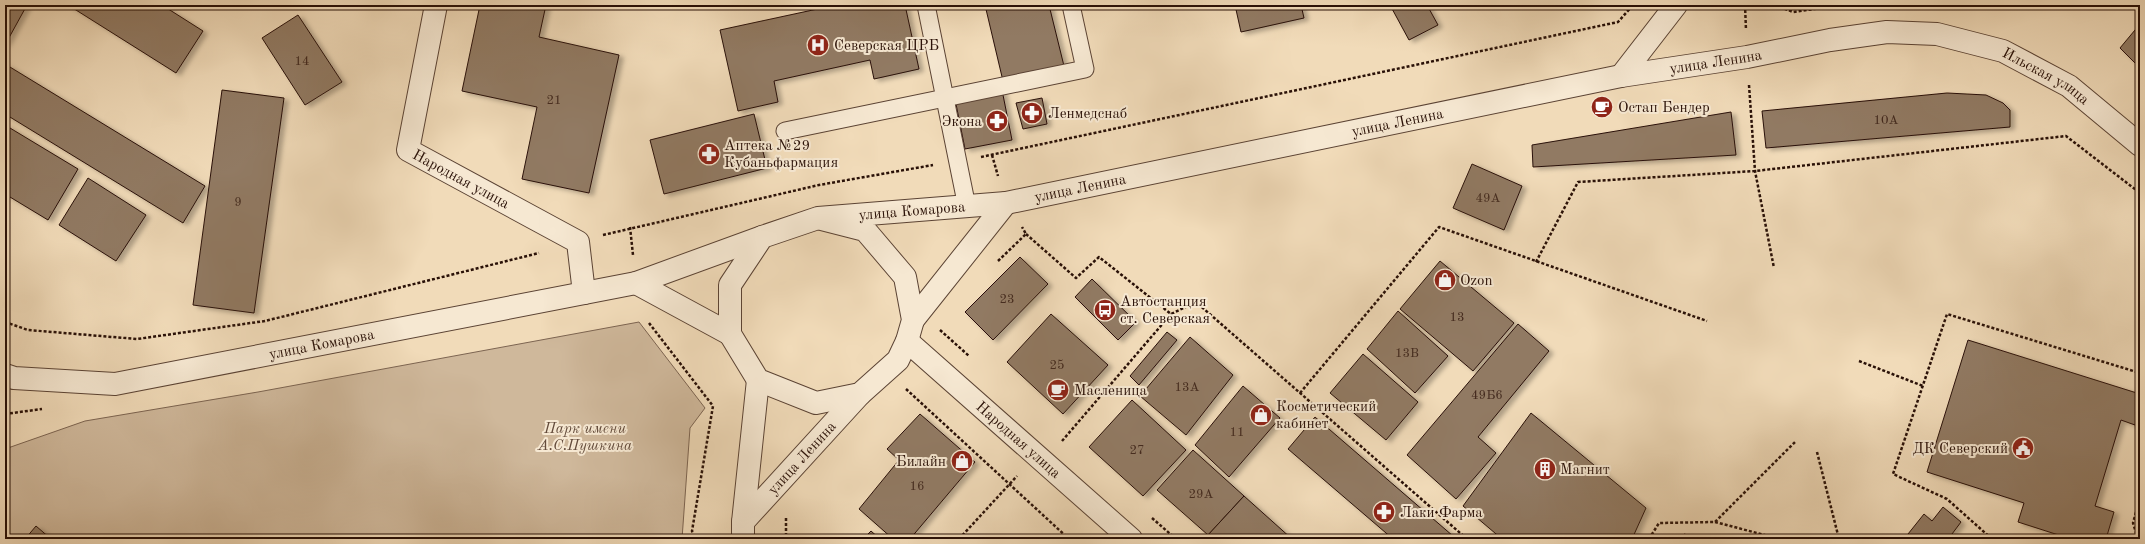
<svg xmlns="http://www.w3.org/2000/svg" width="2145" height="544" font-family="'Old Standard TT',serif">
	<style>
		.green { fill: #cfb89b; stroke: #7c6451 }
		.building { fill: #917a64; stroke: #291007; filter: url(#shadow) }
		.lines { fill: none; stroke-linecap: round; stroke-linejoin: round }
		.service-casing { stroke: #5b4334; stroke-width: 19 }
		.minor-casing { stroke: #5b4334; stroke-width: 24 }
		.tertiary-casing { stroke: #5b4334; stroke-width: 24 }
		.path { stroke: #291007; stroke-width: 2.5; stroke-dasharray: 3 2; stroke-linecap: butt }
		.service { stroke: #f6e8d2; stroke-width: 17 }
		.minor { stroke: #f6e8d2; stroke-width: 22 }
		.tertiary { stroke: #f6e8d2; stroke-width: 22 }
		.labels { text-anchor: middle; stroke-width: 4; stroke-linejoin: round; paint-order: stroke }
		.number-label { font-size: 13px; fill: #432a1e }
		.poi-label { font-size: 15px; fill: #291007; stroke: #f6e8d2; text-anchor: start }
		.street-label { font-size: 15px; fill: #291007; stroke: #f6e8d2 }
		.park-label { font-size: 15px; font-style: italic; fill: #634b3b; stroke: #f6e8d2 }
	</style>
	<defs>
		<filter id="shadow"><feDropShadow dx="4.5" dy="2.5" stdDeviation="2" flood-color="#0004"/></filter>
	</defs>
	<rect width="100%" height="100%" fill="#f1dbb9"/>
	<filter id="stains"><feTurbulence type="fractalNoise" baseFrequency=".005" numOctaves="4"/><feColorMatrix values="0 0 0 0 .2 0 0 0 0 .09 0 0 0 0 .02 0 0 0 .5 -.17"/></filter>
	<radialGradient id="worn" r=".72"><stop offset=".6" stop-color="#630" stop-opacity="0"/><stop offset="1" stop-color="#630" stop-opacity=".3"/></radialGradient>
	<path class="green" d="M639,322L705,408L690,428L682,539H5V449L85,421L258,392Z"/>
	<g class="building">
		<path d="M5,5H27L5,45Z"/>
		<path d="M68,5H162L203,31L176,73Z"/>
		<path d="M480,5H546L539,37L619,55L589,193L522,179L537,107L462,91Z"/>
		<path d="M836,5H905L919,69L874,79L870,60L774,81L778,102L738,111L720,30Z"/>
		<path d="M985,5H1049L1064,66L1003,81Z"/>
		<path d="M1235,5H1301L1304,18L1241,32Z"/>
		<path d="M1390,5H1427L1438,25L1409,40Z"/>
		<path d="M298,15L342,82L305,105L262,38Z"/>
		<path d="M2140,24V68L2120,48Z"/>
		<path d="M5,64L205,186L183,223L5,114Z"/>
		<path d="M222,90L284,98L254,313L193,305Z"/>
		<path d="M1002,90L1012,140L965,149L955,99Z"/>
		<path d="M1947,93L1986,95L2003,103L2010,110V127L1766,148L1762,111Z"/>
		<path d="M1042,98L1047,124L1023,129L1016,103Z"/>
		<path d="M1731,112L1736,155L1533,167L1532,145Z"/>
		<path d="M754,114L767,168L664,194L650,140Z"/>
		<path d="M5,125L78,169L48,220L5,194Z"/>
		<path d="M1472,164L1522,186L1504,230L1453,208Z"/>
		<path d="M88,178L146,215L116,261L59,225Z"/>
		<path d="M1020,257L1048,284L993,340L965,312Z"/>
		<path d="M1440,261L1514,323L1473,371L1400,309Z"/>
		<path d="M1092,279L1136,322L1118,340L1075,297Z"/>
		<path d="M1398,311L1448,356L1415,393L1367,349Z"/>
		<path d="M1051,314L1108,365L1063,414L1007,362Z"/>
		<path d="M1518,324L1549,351L1478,437L1496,453L1456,499L1407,455Z"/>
		<path d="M1167,332L1177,340L1139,385L1130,376Z"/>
		<path d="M1190,337L1233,375L1186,435L1140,396Z"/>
		<path d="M1968,340L2140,394V408L2135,425L2121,420L2095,506L2114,512L2106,539H2071L2018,522L2024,503L1927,472Z"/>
		<path d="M1363,354L1418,402L1386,440L1330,393Z"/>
		<path d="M1243,386L1280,418L1229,477L1195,445Z"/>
		<path d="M1132,400L1186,450L1143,496L1089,447Z"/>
		<path d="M1531,413L1646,508L1632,539H1502L1463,506Z"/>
		<path d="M920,414L975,462L910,539H893L859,509L899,460L887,449Z"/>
		<path d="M1315,417L1453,536L1450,539H1393L1288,449Z"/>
		<path d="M1193,450L1244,496L1208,535L1157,490Z"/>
		<path d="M1244,496L1292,539H1212L1208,535Z"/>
		<path d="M1943,507L1961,522L1952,534L1958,539H1904L1924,514L1932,521Z"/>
		<path d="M36,526L51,539H25Z"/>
		<path d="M871,531L880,539H863Z"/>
		<path d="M1684,534L1705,539H1680Z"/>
	</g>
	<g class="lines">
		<g class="service-casing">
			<g id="service">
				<path d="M926,5L967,207"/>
				<path d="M785,131L1085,69L1071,5"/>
			</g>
		</g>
		<g class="minor-casing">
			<g id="minor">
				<path id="s1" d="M436,5L408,150L578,242L584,293"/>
				<path d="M1621,76L1676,5"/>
				<path id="s2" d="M907,341L1131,539"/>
			</g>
		</g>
		<g class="tertiary-casing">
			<g id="tertiary">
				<path id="s3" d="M818,218L865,230L905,277L913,320L907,341L898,360L860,394L816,403L758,380L730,334V285L762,237L818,218L1006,203L1621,76L1747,57L1830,40L1887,32L1937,34L2003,51L2069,86L2140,145"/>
				<path d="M636,283L730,334"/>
				<path d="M913,320L1006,203"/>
				<path id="s4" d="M5,375L14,378L115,384L636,283L762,237"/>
				<path id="s5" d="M743,522L860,394"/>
				<path d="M743,539V522L758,380"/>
			</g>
		</g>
		<g class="path">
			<path d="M1745,5L1746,30"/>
			<path d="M1775,5L1793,12L1843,5"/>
			<path d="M1749,85L1755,171L1774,268"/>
			<path d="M992,155L998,176"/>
			<path d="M981,157L1618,22L1633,5"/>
			<path d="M630,227L633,255"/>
			<path d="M1026,234L1076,278L1099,257L1171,314L1196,302L1467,539"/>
			<path d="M603,235L819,185L933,165"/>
			<path d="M998,261L1026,234L1022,227"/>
			<path d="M1536,262L1578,182L1755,171L2066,136L2140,193"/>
			<path d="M5,322L28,330L137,339L265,321L539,253"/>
			<path d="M649,323L713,406L692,531L694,539"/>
			<path d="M940,330L969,356"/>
			<path d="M1859,361L1923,386"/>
			<path d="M906,389L1069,539"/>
			<path d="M1300,393L1439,227L1707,321"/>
			<path d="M5,414L42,409"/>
			<path d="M1062,441L1171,314"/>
			<path d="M1817,452L1839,539"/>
			<path d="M786,518V539"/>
			<path d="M1152,518L1176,539"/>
			<path d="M1715,522L1780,539"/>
			<path d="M959,539L1017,476"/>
			<path d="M1649,539L1659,523L1715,522L1795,442"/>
			<path d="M1992,539L1947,499L1893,474L1947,314L2140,373"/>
			<path d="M2138,539L2133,523L2140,498"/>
		</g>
		<use href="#service" class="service"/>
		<use href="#minor" class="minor"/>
		<use href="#tertiary" class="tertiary"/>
	</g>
	<defs>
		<g id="hospital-disc" transform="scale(1.15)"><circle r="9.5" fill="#8f2418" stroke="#f6e8d2"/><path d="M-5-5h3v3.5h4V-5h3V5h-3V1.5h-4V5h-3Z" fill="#fff"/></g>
		<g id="cafe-disc" transform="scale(1.15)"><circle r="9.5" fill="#8f2418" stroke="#f6e8d2"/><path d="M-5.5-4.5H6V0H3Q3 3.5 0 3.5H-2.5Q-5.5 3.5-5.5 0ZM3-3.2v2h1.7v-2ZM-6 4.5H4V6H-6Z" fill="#fff"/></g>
		<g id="pharmacy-disc" transform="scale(1.15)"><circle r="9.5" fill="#8f2418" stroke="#f6e8d2"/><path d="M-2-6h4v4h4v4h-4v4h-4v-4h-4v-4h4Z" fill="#fff"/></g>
		<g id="shop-disc" transform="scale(1.15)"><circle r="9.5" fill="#8f2418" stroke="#f6e8d2"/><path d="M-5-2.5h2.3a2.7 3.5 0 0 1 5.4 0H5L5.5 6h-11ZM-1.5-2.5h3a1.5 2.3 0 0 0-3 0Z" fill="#fff"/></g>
		<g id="bus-disc" transform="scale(1.15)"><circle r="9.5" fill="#8f2418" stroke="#f6e8d2"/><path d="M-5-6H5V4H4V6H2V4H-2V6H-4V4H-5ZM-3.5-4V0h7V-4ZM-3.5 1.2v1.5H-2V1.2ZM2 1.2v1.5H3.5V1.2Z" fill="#fff"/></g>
		<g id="civic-disc" transform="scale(1.15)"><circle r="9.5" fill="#8f2418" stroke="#f6e8d2"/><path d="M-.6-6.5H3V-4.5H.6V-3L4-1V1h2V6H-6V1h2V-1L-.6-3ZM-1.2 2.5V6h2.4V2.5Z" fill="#fff"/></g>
		<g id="building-disc" transform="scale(1.15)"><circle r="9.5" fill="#8f2418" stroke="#f6e8d2"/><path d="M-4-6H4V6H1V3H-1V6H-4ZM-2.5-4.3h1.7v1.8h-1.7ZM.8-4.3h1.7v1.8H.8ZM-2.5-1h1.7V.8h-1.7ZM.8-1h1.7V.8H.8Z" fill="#fff"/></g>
	</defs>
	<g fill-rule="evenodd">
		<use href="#hospital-disc" x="818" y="45"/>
		<use href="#cafe-disc" x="1602" y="107"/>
		<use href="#pharmacy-disc" x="1032" y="113"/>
		<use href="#pharmacy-disc" x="997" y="121"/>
		<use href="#pharmacy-disc" x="709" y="154"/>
		<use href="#shop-disc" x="1445" y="280"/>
		<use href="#bus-disc" x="1105" y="310"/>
		<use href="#cafe-disc" x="1058" y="390"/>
		<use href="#shop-disc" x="1261" y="415"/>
		<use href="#civic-disc" x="2023" y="448"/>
		<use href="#shop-disc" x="962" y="461"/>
		<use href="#building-disc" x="1545" y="469"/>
		<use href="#pharmacy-disc" x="1384" y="512"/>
	</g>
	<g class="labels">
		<g class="number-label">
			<text x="302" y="65">14</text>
			<text x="554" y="104">21</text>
			<text x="1886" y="124">10А</text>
			<text x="1488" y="202">49А</text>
			<text x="238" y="206">9</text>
			<text x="1007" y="303">23</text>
			<text x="1457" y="321">13</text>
			<text x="1407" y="357">13В</text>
			<text x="1057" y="369">25</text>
			<text x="1187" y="391">13А</text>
			<text x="1487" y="399">49Б6</text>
			<text x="1237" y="436">11</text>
			<text x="1137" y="454">27</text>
			<text x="917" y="490">16</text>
			<text x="1201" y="498">29А</text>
		</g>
		<g class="poi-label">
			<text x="834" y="50">Северская ЦРБ</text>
			<text x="1618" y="112">Остап Бендер</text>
			<text x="1048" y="118">Ленмедснаб</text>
			<text x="982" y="126" text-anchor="end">Экона</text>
			<text x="724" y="150">Аптека №29<tspan x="724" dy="17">Кубаньфармация</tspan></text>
			<text x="1460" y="285">Ozon</text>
			<text x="1120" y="306">Автостанция<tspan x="1120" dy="17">ст. Северская</tspan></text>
			<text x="1074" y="395">Масленица</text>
			<text x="1276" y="411">Косметический<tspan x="1276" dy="17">кабинет</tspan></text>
			<text x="2008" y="453" text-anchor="end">ДК Северский</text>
			<text x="946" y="466" text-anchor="end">Билайн</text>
			<text x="1560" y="474">Магнит</text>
			<text x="1400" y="517">Лаки Фарма</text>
		</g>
		<g class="street-label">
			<text dy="5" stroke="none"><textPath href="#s3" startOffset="1487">улица Ленина</textPath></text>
			<text dy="5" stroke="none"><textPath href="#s3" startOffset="1829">Ильская улица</textPath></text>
			<text dy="5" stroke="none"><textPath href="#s3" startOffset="1163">улица Ленина</textPath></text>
			<text dy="5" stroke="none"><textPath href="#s1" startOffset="208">Народная улица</textPath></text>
			<text dy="5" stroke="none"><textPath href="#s3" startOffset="839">улица Ленина</textPath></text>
			<text dy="5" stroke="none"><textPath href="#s3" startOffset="669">улица Комарова</textPath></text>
			<text dy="5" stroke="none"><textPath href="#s4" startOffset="321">улица Комарова</textPath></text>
			<text dy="5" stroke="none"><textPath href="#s2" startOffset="149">Народная улица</textPath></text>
			<text dy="5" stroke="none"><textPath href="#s5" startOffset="87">улица Ленина</textPath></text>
		</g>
		<g class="park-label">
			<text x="585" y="433">Парк имени<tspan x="585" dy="17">А.С.Пушкина</tspan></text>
		</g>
	</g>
	<rect width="2145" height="544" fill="none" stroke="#f1dbb9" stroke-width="20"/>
	<rect x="6" y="6" width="2133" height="532" fill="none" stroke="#291007" stroke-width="2"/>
	<rect x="10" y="10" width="2125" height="524" fill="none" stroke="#291007"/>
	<rect width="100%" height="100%" filter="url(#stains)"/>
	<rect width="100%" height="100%" fill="url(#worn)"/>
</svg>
